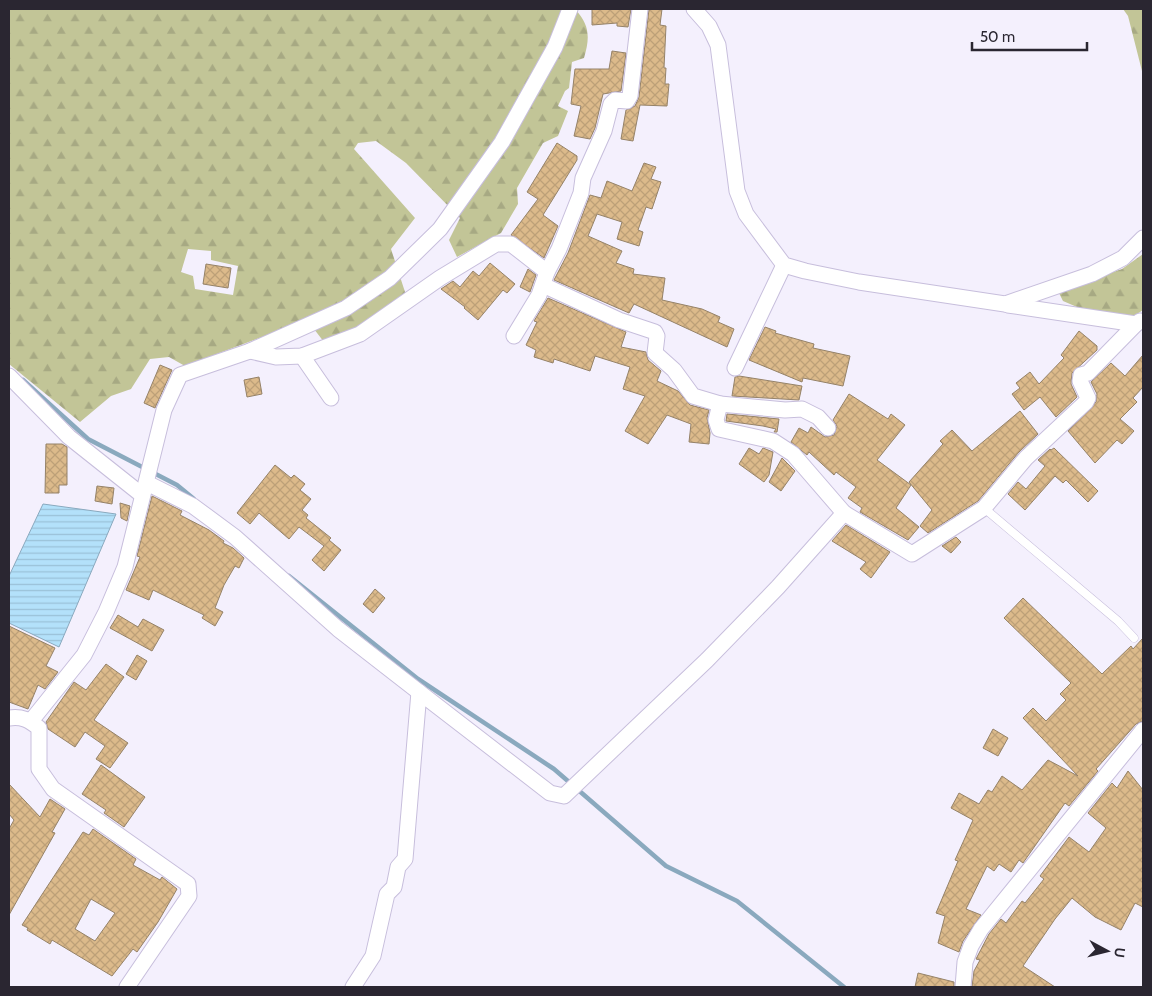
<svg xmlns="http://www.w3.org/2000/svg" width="1152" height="996" font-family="Cabin,sans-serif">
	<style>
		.forest { fill: url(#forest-firs); fill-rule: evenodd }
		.water { fill: url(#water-rules); stroke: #8aa9be }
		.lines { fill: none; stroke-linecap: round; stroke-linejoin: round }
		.stream { stroke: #8aa9be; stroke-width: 4.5 }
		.building { fill: url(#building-cross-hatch); stroke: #958268; fill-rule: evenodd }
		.service-casing { stroke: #c7bedc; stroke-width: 9 }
		.minor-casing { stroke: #c7bedc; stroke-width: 17 }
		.service { stroke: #fff; stroke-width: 8 }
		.minor { stroke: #fff; stroke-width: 15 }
	</style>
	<defs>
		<pattern id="forest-firs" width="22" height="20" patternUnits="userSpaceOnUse" patternTransform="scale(1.25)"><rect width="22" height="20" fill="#c2c597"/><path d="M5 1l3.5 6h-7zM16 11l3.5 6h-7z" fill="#a7a983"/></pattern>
		<pattern id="water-rules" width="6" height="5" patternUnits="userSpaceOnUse" patternTransform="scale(1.25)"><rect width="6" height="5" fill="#b3e1fa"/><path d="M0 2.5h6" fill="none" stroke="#9ac1d7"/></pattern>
		<pattern id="building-cross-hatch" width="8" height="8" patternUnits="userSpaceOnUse" patternTransform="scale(1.25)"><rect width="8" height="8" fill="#dcba8b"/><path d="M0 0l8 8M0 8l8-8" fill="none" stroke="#bda078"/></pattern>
	</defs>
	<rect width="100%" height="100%" fill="#f4f0fd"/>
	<g class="forest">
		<path d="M9,9H575C590,25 590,38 584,58L572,62L569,88L565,91L558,106L568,111L558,136L543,143L517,188L518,204L501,233L457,257L449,240L460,218L406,163L376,141L358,143L354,149L415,218L391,249L406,295L357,331L324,342L307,320L185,366L169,357L150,359L131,389L111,396L80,422L9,364ZM188,249L211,251V260L238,266L233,295L195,289L193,276L181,272Z"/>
		<path d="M1123,9H1143V75L1128,16Z"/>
		<path d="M1143,254V310L1131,318L1077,307L1063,301L1058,291L1122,269Z"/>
	</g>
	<path class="water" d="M43,504L116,514L59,647L9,623V576Z"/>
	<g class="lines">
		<g class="stream">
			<path d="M23,380L88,439L177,485L194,499"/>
			<path d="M289,576L418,679L554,769L666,866L737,901L844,987"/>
		</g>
	</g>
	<g class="building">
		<path d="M592,9H631L628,27L617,26V23L592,25Z"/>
		<path d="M649,9H662L660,25L666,26L664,68H666L665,84H669L667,106L640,105L633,141L621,139L626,110L635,106L639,97Z"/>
		<path d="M612,51L626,53L621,91L603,94L595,128L590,139L574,136L581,106L571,104L575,69H609Z"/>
		<path d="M557,143L577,156V160L543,215L558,226L544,258L511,235L538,199L527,192Z"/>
		<path d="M644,163L656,167L651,179L661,182L652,209L646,207L638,230L643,232L639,246L617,239L622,222L597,214L588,236L622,251L616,263L634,269L633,274L665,278L662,300L702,309L720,317L718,322L734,329L727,347L634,304L629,313L554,280L568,253L590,195L601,198L607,181L632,191Z"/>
		<path d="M490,263L515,284L507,293L503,290L478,320L464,308L465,307L441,289L453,281L460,287L473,271L479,276Z"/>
		<path d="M206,264L231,268L228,288L203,284Z"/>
		<path d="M528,269L536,275L530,292L520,287Z"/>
		<path d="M548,298L626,332L621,347L646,352L648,360L661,371L657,381L678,391L690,405L709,410L707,418L710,433L709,444L689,442L691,424L667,415L648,444L625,431L645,396L623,389L630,367L595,356L590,371L554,359L553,363L534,357L536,350L526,345L537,322L534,321Z"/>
		<path d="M765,327L776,331L775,333L814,344L813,348L850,356L843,386L803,378L802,382L749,360Z"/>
		<path d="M1079,331L1097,346V350L1072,373L1071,384L1077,397L1056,417L1040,397L1024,410L1012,394L1020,388L1016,383L1030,372L1039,384L1064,358L1061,355Z"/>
		<path d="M1143,355V387L1133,398L1137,402L1120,419L1134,431L1122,444L1117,440L1095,463L1068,431L1096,402L1097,394L1091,382L1111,363L1125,376Z"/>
		<path d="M160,365L172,370L155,408L144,403Z"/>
		<path d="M739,376L802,386L799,400L732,396L735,377Z"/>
		<path d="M259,377L262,394L247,397L244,380Z"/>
		<path d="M849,394L888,419L891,414L905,425L877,460L911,485L896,508L919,527L908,540L860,512L862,508L848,498L856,487L836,472L834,475L809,452L807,455L791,442L799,428L808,433L811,427L825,437L834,435L837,426L833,420Z"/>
		<path d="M1020,411L1038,434L1019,452L978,501L928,533L920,526L932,510L909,482L943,444L940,441L952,430L972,451Z"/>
		<path d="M727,414L779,419L777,432H774L776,429L763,426L726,421Z"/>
		<path d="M46,444H62L67,447V485H59V493H45Z"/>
		<path d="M749,448L759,454L763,448L773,452L769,475L764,482L739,464Z"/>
		<path d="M1054,448L1098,491L1088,502L1066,480L1063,483L1055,476L1025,510L1008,494L1018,482L1026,489L1045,466L1038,460L1050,449L1051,450Z"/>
		<path d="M782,458L795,471L781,491L769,482Z"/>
		<path d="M275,465L291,478L294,475L305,484L300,490L311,499L302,510L308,515L306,518L331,538L329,540L341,550L324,571L312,560L324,546L299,527L289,539L259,513L250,524L237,513Z"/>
		<path d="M97,486L114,488L112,504L95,501Z"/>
		<path d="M152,496L182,511L180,515L209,530L224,541L223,543L233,548L244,558L239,568L235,566L224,585L215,608L223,612L215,626L202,618L204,615L153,590L149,600L126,590L140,557L137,556Z"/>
		<path d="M120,503L130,506L127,521L121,518Z"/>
		<path d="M846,525L890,552L871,578L860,569L866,562L832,541Z"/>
		<path d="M956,537L961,542L951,553L942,546Z"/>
		<path d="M375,589L385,598L373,613L363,604Z"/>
		<path d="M1023,598L1102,674L1131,646L1133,649L1143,638V721L1136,724L1096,769L1098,771L1069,806L1065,803L1023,863L1019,860L1011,872L999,864L994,871L987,866L966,909L981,915L963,941L959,952L938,943L945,916L936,913L958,861L955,860L973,820L951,808L959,793L979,804L988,790L992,792L1002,776L1022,790L1048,760L1078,776L1023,718L1033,708L1046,721L1066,700L1060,694L1071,683L1004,618Z"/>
		<path d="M118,615L138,627L143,619L164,630L152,651L110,628Z"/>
		<path d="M9,626L55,648L46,666L58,672L45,689L38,685L28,709L9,702Z"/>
		<path d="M137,655L147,661L136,680L126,674Z"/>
		<path d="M106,664L124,677L94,720L128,743L110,768L96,759L105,746L85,732L75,747L48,729L46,722L74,682L86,690Z"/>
		<path d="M993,729L1008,738L998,756L983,748Z"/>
		<path d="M101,765L145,797L124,827L104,813L106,810L82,794Z"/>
		<path d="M1128,771L1143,790V907L1135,903L1121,930L1095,917L1072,898L1055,919L1023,966L1055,987H972L974,971L980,960L976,959L989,934L1001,919L1006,923L1022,901L1025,903L1044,879L1040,876L1069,837L1089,852L1106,828L1088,813L1112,783L1117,788Z"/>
		<path d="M9,784L40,817L50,799L65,809L52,832L55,833L9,915V829L14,820L9,814Z"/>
		<path d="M93,829L136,859L133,865L160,880L162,877L177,889L158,922L137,952L133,949L112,976L52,940L50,944L27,930L28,928L22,925L83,832L89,835ZM91,899L115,913L95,941L75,929Z"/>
		<path d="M918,973L954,982V987H915Z"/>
	</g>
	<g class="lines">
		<g class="service-casing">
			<path id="service" d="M984,508L1118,621L1134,638"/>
		</g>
		<g class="minor-casing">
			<g id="minor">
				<path d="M694,9L709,26L718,45L737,191L746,214L784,265L805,271L859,282L1005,304L1092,274L1123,258L1143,238"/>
				<path d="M543,285L619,320L655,332L657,336L655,353L674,370L693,396L720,404L716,420L719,429L773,441L793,454L844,513"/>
				<path d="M1008,305L1136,324L1140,321"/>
				<path d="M514,336L539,295L547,272L559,249L581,193L583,178L604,131L611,104L615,100L627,101L630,96L640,9"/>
				<path d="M250,351L276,357L302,356L360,334L440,278L496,244H511L547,272"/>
				<path d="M302,356L331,398"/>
				<path d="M735,368L784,265"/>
				<path d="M9,376L69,437L142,495"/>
				<path d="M720,404L785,410L802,409L818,417L828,428"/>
				<path d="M147,483L193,506L235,537L338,629L419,692"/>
				<path d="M9,718C22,716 29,720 39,728V769L53,789L188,884L189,896L127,987"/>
				<path d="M31,721L84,655L106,612L125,567L164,410L180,375L250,351L346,308L390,278L440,229L502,142L555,47L570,9"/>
				<path d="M353,987L373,956L387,894L394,887L398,867L405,859L419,692L550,793L564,796L707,660L778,587L844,513L912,554L984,508L1026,458L1086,402L1088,398L1080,381L1081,375L1088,373L1136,324"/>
				<path d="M963,987L965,962L971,946L981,929L1143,730"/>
			</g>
		</g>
		<use href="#service" class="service"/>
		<use href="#minor" class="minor"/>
	</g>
	<rect width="1152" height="996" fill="none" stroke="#2a2631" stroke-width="20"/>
	<g transform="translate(1107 951) rotate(97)" stroke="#f4f0fd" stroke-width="4" paint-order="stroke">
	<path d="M0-4L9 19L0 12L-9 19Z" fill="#2a2631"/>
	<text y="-8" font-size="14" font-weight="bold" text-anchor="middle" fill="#2a2631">U</text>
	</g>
	<path d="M972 42v8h115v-8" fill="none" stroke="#2a2631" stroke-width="2.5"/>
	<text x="980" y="42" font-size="15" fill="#2a2631" stroke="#f4f0fd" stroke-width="4" paint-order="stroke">50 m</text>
</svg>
